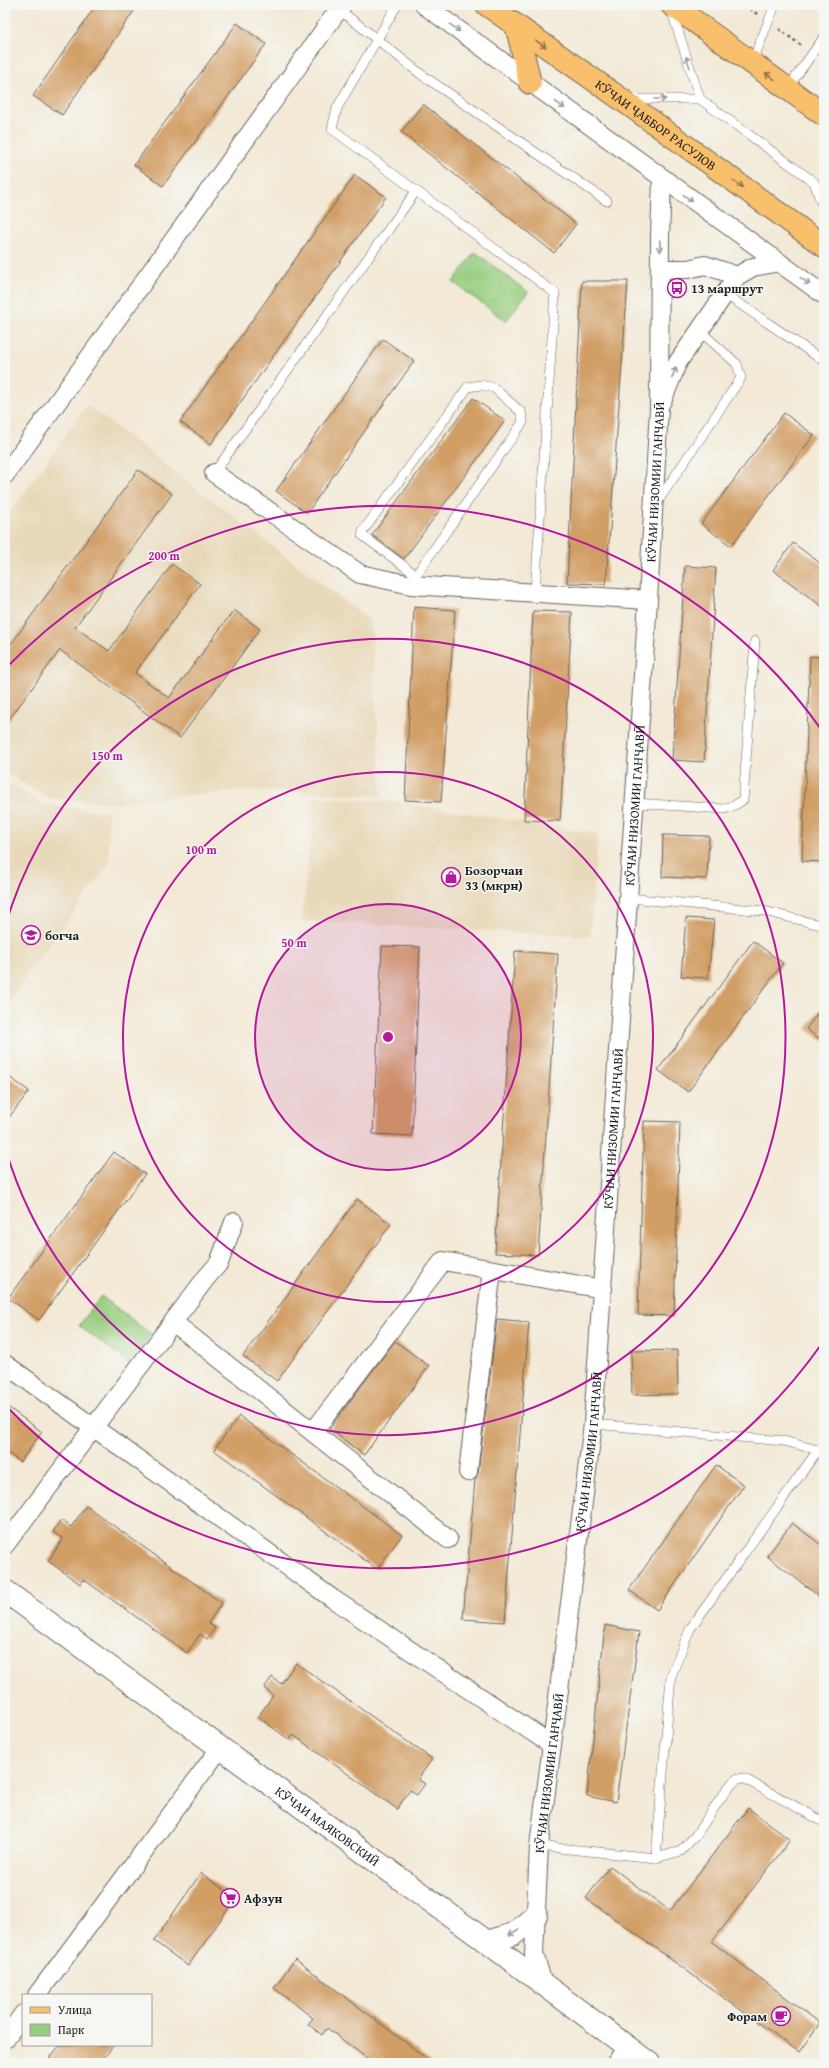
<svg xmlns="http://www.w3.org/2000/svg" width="829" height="2068" font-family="'Gentium Book Plus',serif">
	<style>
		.built { fill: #e8d9ba }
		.green { fill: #97cd7f; stroke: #5a744e }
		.building { fill: #d19e65 }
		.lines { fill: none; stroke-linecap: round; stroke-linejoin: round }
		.service-casing { stroke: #67645d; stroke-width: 10 }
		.minor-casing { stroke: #67645d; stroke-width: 20 }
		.tertiary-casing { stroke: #67645d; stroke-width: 24 }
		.primary-casing { stroke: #67645d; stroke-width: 24 }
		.path { stroke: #67645d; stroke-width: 2.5; stroke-dasharray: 3 3; stroke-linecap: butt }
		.service { stroke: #fff; stroke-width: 9 }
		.minor { stroke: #fff; stroke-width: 18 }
		.tertiary { stroke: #fff; stroke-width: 22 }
		.primary { stroke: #f8bf6c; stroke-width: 22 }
		.oneway { stroke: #999 }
		.oneway2 { stroke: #8a6e44 }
		.ring { fill: none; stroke: #b5179e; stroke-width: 2 }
		.labels { text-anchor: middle; stroke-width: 3; stroke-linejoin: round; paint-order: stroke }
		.street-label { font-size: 13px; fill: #1c1c1c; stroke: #f6f6f2 }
		.poi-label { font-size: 13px; font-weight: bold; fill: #1c1c1c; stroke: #f6f6f2; text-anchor: start }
		.centre { fill: #b5179e; stroke: #f6f6f2; stroke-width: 2 }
		.ring-label { font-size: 12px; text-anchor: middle; font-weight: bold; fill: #b5179e; stroke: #f6f6f2; stroke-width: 3; stroke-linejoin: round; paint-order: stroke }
	</style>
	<rect width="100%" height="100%" fill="#f6f6f2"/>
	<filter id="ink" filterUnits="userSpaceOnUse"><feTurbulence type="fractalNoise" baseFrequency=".025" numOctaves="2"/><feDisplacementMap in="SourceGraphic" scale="8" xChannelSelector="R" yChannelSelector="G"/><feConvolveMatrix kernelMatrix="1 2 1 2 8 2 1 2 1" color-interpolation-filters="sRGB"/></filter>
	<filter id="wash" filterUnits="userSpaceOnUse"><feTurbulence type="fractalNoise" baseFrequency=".012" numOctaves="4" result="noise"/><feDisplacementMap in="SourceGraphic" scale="16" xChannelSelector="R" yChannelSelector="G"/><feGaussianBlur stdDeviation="0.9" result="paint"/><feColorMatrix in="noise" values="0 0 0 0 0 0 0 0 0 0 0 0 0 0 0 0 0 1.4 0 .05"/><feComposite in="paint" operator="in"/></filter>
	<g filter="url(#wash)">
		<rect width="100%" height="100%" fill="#f3e9d6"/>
		<g class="built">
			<path d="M87,405L371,621L382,796L247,790L113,803L49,798L5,773V520Z"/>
			<path d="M5,782L45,805L108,812L109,864L5,1005Z"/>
			<path d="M315,797L398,802L598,834L590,936L302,921Z"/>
		</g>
		<g class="green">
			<path d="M475,252L528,292L506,321L453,282Z"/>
			<path d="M101,1296L151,1334L129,1363L79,1326Z"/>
		</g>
		<g id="blocks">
			<g class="building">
				<path d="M96,5H138L62,115L33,96Z"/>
				<path d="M237,23L266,44L163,186L134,165Z"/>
				<path d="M423,104L576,224L554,253L401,132Z"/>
				<path d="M355,175L386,197L211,444L180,422Z"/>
				<path d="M582,281H628L606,584L567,583Z"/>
				<path d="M383,339L414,361L307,513L276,491Z"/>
				<path d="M473,398L505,421L404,559L372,535Z"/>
				<path d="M784,413L814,435L731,546L701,524Z"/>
				<path d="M138,470L172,494L75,627L109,651L172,564L200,584L135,673L169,698L234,610L260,629L180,738L60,650L5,725V652Z"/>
				<path d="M793,543L824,566V608L773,570Z"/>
				<path d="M685,566L716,568L704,762L672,760Z"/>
				<path d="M414,607L455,610L441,802L405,800Z"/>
				<path d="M533,611L572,612L560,821L524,820Z"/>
				<path d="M810,656L824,657V862L802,861Z"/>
				<path d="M663,835L709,836L707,879L662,877Z"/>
				<path d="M686,918L714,920L708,978L681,976Z"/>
				<path d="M753,941L783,963L688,1092L658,1070Z"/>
				<path d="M382,946L420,947L412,1136L373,1134Z"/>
				<path d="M515,951L558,954L538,1255L495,1253Z"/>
				<path d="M824,1004V1042L806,1029Z"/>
				<path d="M5,1074L29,1091L5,1123Z"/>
				<path d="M644,1121L680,1122L674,1316L638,1315Z"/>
				<path d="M114,1152L145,1174L39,1320L8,1298Z"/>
				<path d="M357,1199L391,1224L277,1381L243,1356Z"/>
				<path d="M497,1319L529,1322L505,1622L463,1619L475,1480L478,1473Z"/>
				<path d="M395,1341L429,1366L364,1455L329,1429Z"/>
				<path d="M677,1350L678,1394L632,1395L631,1351Z"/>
				<path d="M5,1405L42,1432L20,1462L5,1451Z"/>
				<path d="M239,1416L402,1535L377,1569L214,1450Z"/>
				<path d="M716,1465L744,1485L657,1610L629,1590Z"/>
				<path d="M86,1506L222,1603L208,1623L215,1628L207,1639L200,1634L187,1653L83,1579L80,1584L48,1561L63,1539L53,1532L61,1520L71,1527Z"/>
				<path d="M792,1523L824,1547V1600L767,1556Z"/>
				<path d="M605,1625L639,1632L616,1802L587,1796Z"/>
				<path d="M296,1663L432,1759L418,1779L425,1784L417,1795L410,1790L397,1809L293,1735L290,1740L258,1717L273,1695L264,1688L272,1677L281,1684Z"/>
				<path d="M748,1808L790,1840L712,1942L820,2023L799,2052L586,1898L610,1866L670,1911Z"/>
				<path d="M201,1873L236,1898L188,1966L154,1941Z"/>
				<path d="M295,1959L433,2063H373L327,2028L322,2035L308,2024L313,2018L274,1988Z"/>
				<path d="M60,2045H114L100,2063H46Z"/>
			</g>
		</g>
	</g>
	<g filter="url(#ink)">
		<use href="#blocks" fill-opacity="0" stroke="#67645d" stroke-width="1"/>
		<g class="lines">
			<g class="service-casing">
				<g id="service">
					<path d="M397,5L337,108L332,129L555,293L535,593"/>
					<path d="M336,7L422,75L607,201"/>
					<path d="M671,9L700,99"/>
					<path d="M752,63L775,5"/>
					<path d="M788,88L824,37"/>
					<path d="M628,99H700L814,182L824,210"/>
					<path d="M725,294L824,361"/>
					<path d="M214,473L416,191"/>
					<path d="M656,504L741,378L737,364L700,331"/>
					<path d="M411,585L416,575L523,422L521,412L494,388L481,385L468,387L363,531L362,535L416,575"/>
					<path d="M635,803L724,809L735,805L743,800L755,641"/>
					<path d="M629,898L764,911L824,926"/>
					<path d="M593,1424L784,1441L818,1450L824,1454"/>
					<path d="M539,1846L656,1858L681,1851L696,1835L727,1789L738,1778L745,1779L824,1822"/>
					<path d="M656,1858L671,1676L690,1629L818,1450"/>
				</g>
			</g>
			<g class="minor-casing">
				<g id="minor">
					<path d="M424,5L824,295"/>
					<path d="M661,269H688L705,265L737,276"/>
					<path d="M662,401L678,362L737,276L753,267L779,262"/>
					<path d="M214,473L360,574L411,585L648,600"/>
					<path d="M5,475L342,5"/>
					<path d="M173,1322L448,1539"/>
					<path d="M5,1364L333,1599L552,1745"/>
					<path d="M313,1432L443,1261L603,1289"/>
					<path d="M468,1472L492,1270"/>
					<path d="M5,1545L206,1278L219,1263L234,1222"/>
					<path id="s1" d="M543,1983L534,1954L539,1846L593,1424L648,600L659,409L660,237L662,179"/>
					<path d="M37,1995L221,1747"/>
					<path d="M5,2039L23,2014"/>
					<path d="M616,2063L627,2047"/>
				</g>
			</g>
			<g class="tertiary-casing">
				<g id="tertiary">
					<path id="s2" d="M5,1591L487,1942L649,2063"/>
					<path d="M487,1942L514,1934L536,1915"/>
				</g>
			</g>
			<g class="primary-casing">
				<g id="primary">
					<path id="s3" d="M487,5L621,99L824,246"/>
					<path d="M672,5L824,115"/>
					<path d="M517,28L530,83"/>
				</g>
			</g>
			<g class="path">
				<path d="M745,5L757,14"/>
				<path d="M779,29L802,46"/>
			</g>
			<use href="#service" class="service"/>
			<use href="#minor" class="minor"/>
			<use href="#tertiary" class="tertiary"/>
			<use href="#primary" class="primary"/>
		</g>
		<defs><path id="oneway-shaft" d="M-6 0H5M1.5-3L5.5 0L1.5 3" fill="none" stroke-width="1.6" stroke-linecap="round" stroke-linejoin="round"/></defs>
		<g class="oneway">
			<use href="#oneway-shaft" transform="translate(455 28) rotate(36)"/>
			<use href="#oneway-shaft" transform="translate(688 62) rotate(-108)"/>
			<use href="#oneway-shaft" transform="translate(660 99)"/>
			<use href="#oneway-shaft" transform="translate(560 105) rotate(36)"/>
			<use href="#oneway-shaft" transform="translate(688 198) rotate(35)"/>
			<use href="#oneway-shaft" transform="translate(660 246) rotate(88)"/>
			<use href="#oneway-shaft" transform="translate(805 281) rotate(36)"/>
			<use href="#oneway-shaft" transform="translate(674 373) rotate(-67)"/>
			<use href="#oneway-shaft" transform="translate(514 1932) rotate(150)"/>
		</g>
		<g class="oneway2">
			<use href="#oneway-shaft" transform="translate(541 44) rotate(34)"/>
			<use href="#oneway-shaft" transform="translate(770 76) rotate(-144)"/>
			<use href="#oneway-shaft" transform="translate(738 184) rotate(36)"/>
		</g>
	</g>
	<circle cx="388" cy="1037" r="133" fill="#b5179e" fill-opacity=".12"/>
	<g class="ring">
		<circle cx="388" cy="1037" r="133"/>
		<circle cx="388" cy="1037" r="265"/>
		<path d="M5 927A398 398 0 1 1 5 1147"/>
		<path d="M823 1342A531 531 0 0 1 6 1406M6 668A531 531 0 0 1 823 732"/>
	</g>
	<defs>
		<g id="bus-ring" transform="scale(1)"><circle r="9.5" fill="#f6f6f2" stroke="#b5179e" stroke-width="1.5"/><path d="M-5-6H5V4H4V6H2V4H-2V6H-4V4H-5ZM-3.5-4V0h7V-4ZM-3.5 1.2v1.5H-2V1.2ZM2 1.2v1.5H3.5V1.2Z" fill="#b5179e"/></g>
		<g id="shop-ring" transform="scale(1)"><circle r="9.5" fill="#f6f6f2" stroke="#b5179e" stroke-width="1.5"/><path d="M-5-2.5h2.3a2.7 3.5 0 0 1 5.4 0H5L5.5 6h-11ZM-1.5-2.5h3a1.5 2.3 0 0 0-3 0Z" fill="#b5179e"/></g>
		<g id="school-ring" transform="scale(1)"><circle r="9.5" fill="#f6f6f2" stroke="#b5179e" stroke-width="1.5"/><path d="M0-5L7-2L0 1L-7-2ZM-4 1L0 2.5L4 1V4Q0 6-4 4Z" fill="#b5179e"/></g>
		<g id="supermarket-ring" transform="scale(1)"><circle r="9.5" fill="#f6f6f2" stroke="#b5179e" stroke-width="1.5"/><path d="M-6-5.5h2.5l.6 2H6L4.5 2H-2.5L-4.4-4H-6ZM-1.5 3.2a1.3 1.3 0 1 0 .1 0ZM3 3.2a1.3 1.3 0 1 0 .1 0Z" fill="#b5179e"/></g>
		<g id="cafe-ring" transform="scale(1)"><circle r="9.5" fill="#f6f6f2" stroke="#b5179e" stroke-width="1.5"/><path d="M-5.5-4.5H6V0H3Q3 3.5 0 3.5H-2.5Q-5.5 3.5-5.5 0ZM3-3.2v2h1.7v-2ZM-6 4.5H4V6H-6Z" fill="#b5179e"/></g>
	</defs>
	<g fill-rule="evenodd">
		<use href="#bus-ring" x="677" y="288"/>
		<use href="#shop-ring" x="451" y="877"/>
		<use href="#school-ring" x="31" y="935"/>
		<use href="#supermarket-ring" x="230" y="1898"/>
		<use href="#cafe-ring" x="781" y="2016"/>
	</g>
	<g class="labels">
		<g class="street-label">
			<text dy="5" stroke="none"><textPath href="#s3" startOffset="207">КӮЧАИ ҶАББОР РАСУЛОВ</textPath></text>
			<text dy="5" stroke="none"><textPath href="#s1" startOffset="1508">КӮЧАИ НИЗОМИИ ГАНҶАВӢ</textPath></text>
			<text dy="5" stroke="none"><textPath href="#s1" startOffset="1184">КӮЧАИ НИЗОМИИ ГАНҶАВӢ</textPath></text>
			<text dy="5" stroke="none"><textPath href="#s1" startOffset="860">КӮЧАИ НИЗОМИИ ГАНҶАВӢ</textPath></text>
			<text dy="5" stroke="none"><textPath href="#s1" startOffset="536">КӮЧАИ НИЗОМИИ ГАНҶАВӢ</textPath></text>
			<text dy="5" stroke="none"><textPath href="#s1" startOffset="212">КӮЧАИ НИЗОМИИ ГАНҶАВӢ</textPath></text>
			<text dy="5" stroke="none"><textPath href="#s2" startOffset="399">КӮЧАИ МАЯКОВСКИЙ</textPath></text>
		</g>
		<g class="poi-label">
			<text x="691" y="293">13 маршрут</text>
			<text x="465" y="875">Бозорчаи<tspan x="465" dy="15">33 (мкрн)</tspan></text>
			<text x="45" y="940">богча</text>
			<text x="244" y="1903">Афзун</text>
			<text x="767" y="2021" text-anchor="end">Форам</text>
		</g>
	</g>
	<circle cx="388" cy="1037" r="6" class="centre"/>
	<g class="ring-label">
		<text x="164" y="560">200 m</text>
		<text x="107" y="760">150 m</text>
		<text x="201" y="854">100 m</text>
		<text x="294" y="947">50 m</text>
	</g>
	<rect width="829" height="2068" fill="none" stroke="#f6f6f2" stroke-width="20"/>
	<rect x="22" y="1994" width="130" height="52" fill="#f6f6f2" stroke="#9f9f9c"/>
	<rect x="30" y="2007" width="20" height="6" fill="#f8bf6c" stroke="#9f9f9c"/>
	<text x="58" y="2014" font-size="12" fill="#1c1c1c">Улица</text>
	<rect x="30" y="2024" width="20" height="12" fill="#97cd7f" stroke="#9f9f9c"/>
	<text x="58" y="2034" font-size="12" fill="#1c1c1c">Парк</text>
</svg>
